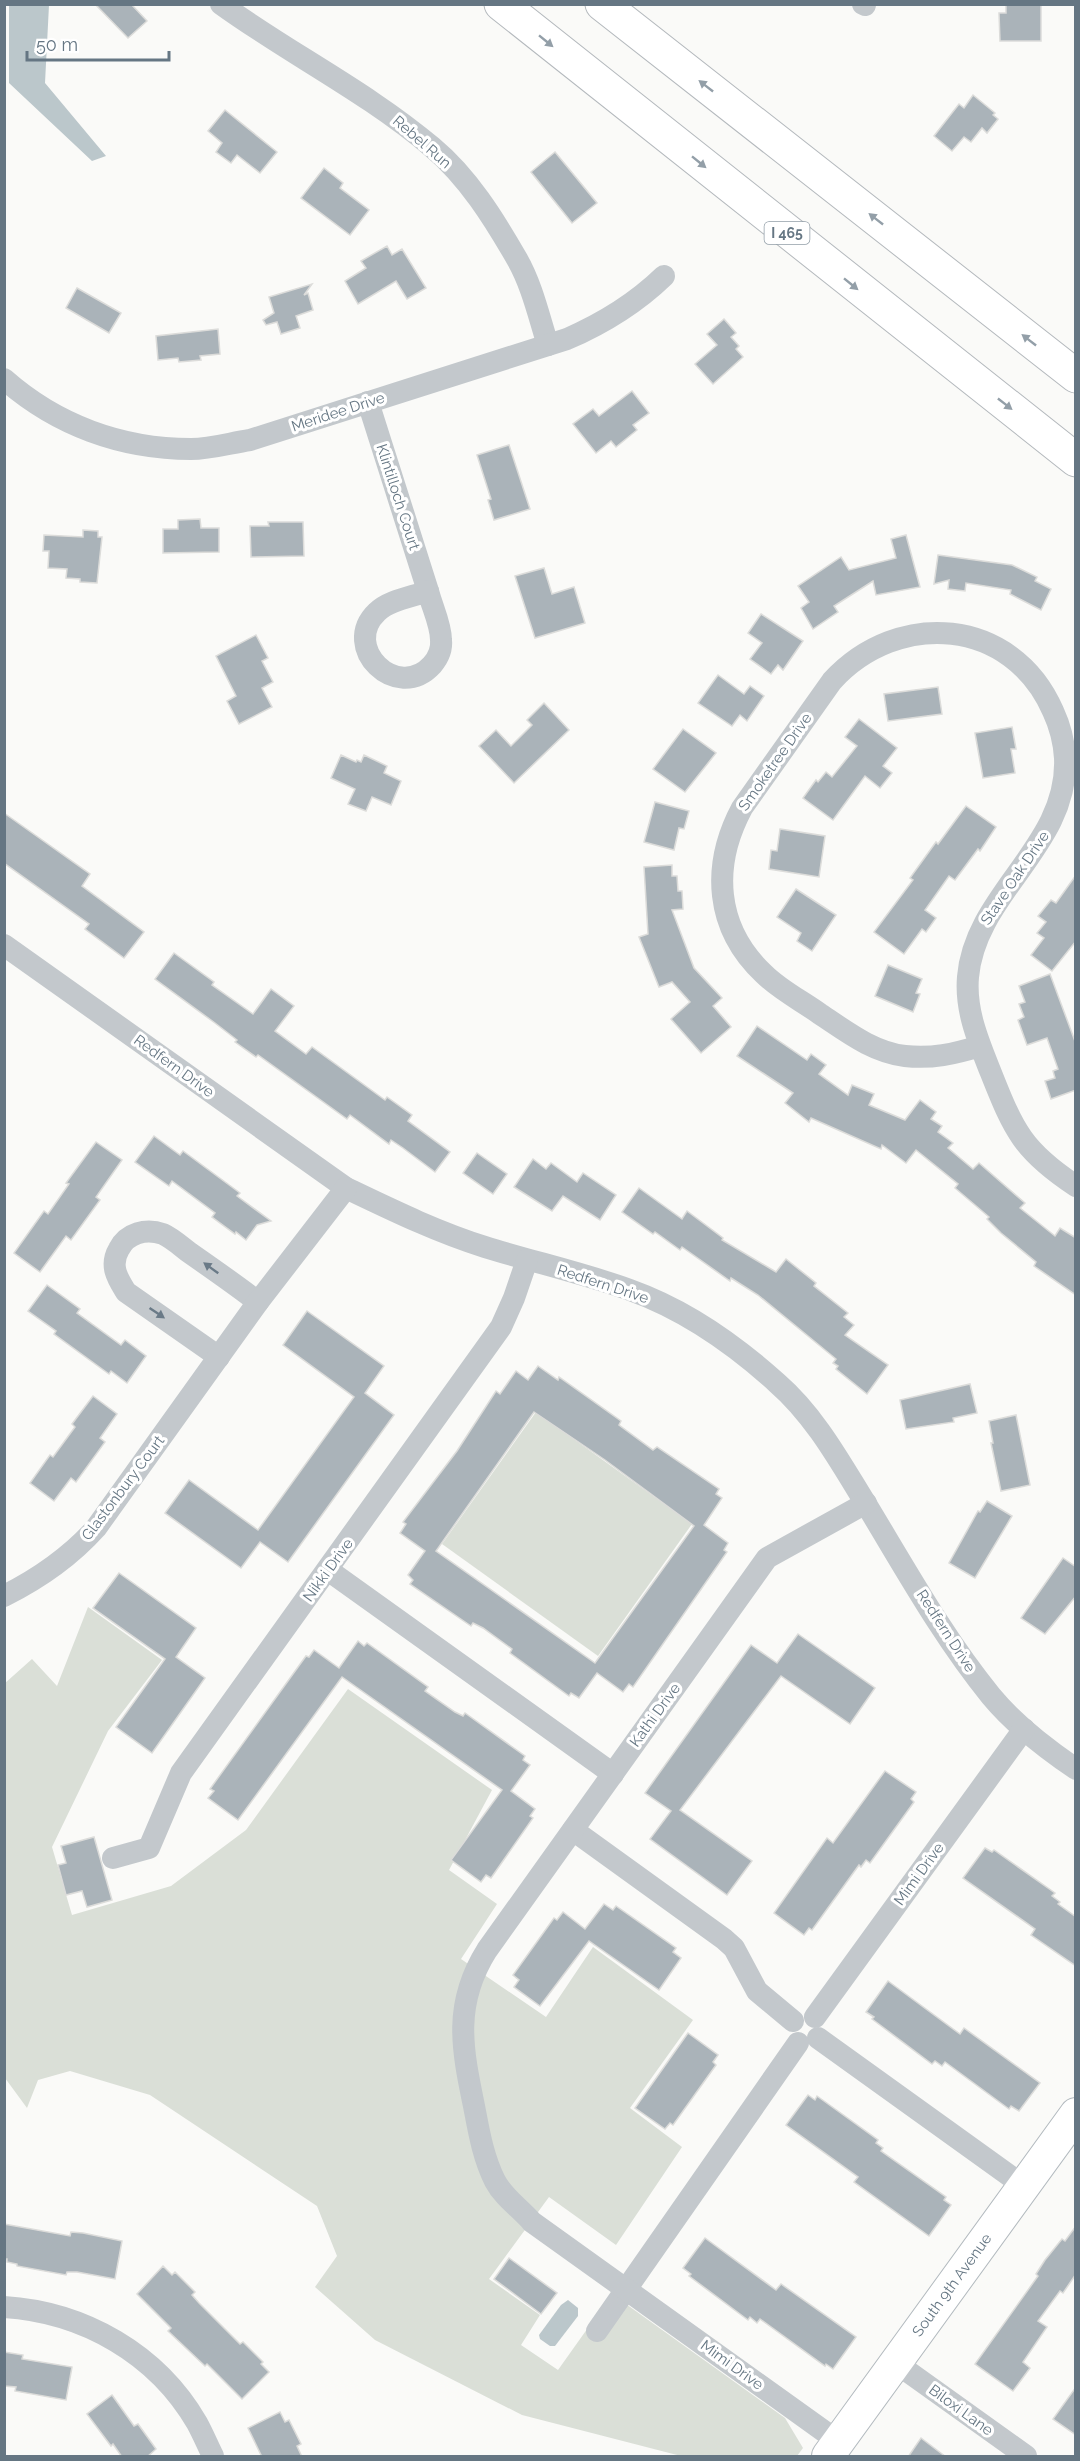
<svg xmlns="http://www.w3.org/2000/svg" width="1080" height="2461" font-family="Raleway,sans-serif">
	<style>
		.green { fill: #dadfd7 }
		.water { fill: #bbc7cb }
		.building { fill: #aab3b9; stroke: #dcdcda; stroke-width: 1.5; fill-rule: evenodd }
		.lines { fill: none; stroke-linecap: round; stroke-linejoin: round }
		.secondary-casing { stroke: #b3babf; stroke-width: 34 }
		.highway-casing { stroke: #b4b9bd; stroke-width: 35 }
		.street { stroke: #c3c8cc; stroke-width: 22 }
		.secondary { stroke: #fff; stroke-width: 32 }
		.highway { stroke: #fff; stroke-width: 33 }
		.oneway { fill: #939fa8 }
		.oneway2 { fill: #6a7a87 }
		.labels { text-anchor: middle; stroke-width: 6; stroke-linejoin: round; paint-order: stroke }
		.shield { fill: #fff; stroke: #939fa8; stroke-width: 1.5 }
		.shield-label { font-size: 14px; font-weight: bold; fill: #657683 }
		.street-label { font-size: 15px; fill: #657683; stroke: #fff }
	</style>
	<rect width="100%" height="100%" fill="#fafaf8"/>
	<g class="green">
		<path d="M536,1412L692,1524L598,1656L442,1544Z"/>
		<path d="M88,1607L162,1660L108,1731L52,1847L72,1915L171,1886L246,1830L348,1689L492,1790L449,1870L497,1904L461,1959L546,2017L593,1947L693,2020L630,2108L682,2147L616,2245L549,2197L489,2279L540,2315L521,2345L558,2370L612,2294L785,2418L803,2448L797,2456H681L522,2415L375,2340L315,2287L337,2256L317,2206L150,2095L70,2071L38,2080L27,2108L5,2078L4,1684L32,1659L57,1686Z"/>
	</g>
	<g class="water">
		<path d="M9,5H49L45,83L106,156L92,161L9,83Z"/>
		<path d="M568,2300L578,2308V2316L555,2346H550L540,2339L539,2335L561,2305Z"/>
	</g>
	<g class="building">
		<path d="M95,4H131L147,21L128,38Z"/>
		<path d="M1006,4H1041V41H1000L999,13H1006Z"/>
		<path d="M973,95L995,113L993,115L998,119L987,133L982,128L971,142L964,137L952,151L934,136L959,104L964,108Z"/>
		<path d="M225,110L277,152L260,173L237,155L231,163L216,152L222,143L208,131Z"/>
		<path d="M555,152L597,203L572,223L531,172Z"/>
		<path d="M324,168L343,183L340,188L369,210L350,235L301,198Z"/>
		<path d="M387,246L392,255L402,249L426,288L407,299L396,281L358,304L345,281L366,268L361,261Z"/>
		<path d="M312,284L304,295L308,293L313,310L296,316L300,328L281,334L277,322L266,325L263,320L274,313L269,297Z"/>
		<path d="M77,288L121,313L109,333L66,308Z"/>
		<path d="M724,319L736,333L731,337L739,346L736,349L743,357L713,384L695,364L717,345L707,334Z"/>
		<path d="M218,329L220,354L200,356L201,360L179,362L178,358L158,360L156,336Z"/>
		<path d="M632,391L649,413L633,425L637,430L616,447L611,441L596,453L573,424L593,409L599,416Z"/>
		<path d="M509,445L530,509L494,520L488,500L491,499L477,455Z"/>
		<path d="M200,519L201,528H219V552L163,553V529H178V520Z"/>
		<path d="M268,522H303L304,556L251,557L250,526H269Z"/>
		<path d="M83,530L98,531V537H102L97,583L80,582V579L66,578L67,569L48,568L49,551H43L44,535L83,537Z"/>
		<path d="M906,535L920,587L876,595L873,581L834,606L838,612L813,629L801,608L809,602L798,586L841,557L849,570L896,558L891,539Z"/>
		<path d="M938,555L1012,565L1037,577L1035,581L1051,589L1041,610L1010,594L1011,590L966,583L965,591L948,589L949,580L934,584Z"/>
		<path d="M544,568L552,594L574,587L585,623L535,638L515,576Z"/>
		<path d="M761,614L803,641L783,670L778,665L771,674L750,659L762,643L748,633Z"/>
		<path d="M256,635L268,658L262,661L273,682L262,688L272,707L239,724L227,701L236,696L216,656Z"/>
		<path d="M718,675L744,694L750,686L764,696L747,721L740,715L732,726L698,703Z"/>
		<path d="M938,687L942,714L888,721L884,694Z"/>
		<path d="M544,703L569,730L514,783L479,746L496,730L511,746L532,725L527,720Z"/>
		<path d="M859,719L897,748L883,766L892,773L880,788L865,776L833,820L803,798L816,780L818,782L826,772L832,777L857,746L845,737Z"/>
		<path d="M1012,727L1016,749H1011L1015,773L983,778L975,733Z"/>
		<path d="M683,729L716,753L685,792L653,769Z"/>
		<path d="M341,755L356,762L357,760L361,762L364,755L387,766L384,773L401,781L391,805L372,797L366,811L348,804L355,789L331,778Z"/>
		<path d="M655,802L689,811L684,829L679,828L674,850L644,842Z"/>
		<path d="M966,806L996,827L980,851L978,849L955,880L949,876L925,910L936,918L926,932L922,929L904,954L874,932L913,880L910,878L936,842L938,844Z"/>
		<path d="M4,813L90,874L82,886L144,932L124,958L85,929L89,924L4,863Z"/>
		<path d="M780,829L825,836L819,877L769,869L771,850L777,851Z"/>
		<path d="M672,865V876H677L678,891H682L683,909L672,910L694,968L722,998L713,1006L731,1027L701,1053L671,1019L690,1002L672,982L659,987L639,937L648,934L644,867Z"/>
		<path d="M1076,875V941L1052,971L1031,955L1044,938L1037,933L1046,922L1038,916L1051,900L1056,903Z"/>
		<path d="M796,889L836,915L812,951L797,941L801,933L777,917Z"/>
		<path d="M174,953L214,982L212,985L253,1014L271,989L294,1006L275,1031L306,1054L312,1047L385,1100L387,1097L412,1115L408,1121L450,1152L435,1172L403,1148L391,1140L389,1144L350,1115L347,1119L258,1055L256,1057L235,1042L237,1040L215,1023L155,979Z"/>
		<path d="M888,965L922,979L916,993L920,994L913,1012L875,996Z"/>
		<path d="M1050,974L1076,1044V1090L1051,1099L1045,1081L1055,1078L1053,1071L1058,1069L1047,1038L1027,1045L1018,1020L1024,1017L1019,1004L1025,1002L1019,986Z"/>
		<path d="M757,1026L807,1060L811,1054L826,1065L819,1074L848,1095L852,1085L874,1094L869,1105L905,1120L920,1100L936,1112L931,1119L942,1126L938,1132L953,1143L948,1148L973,1169L979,1163L1025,1203L1020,1208L1055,1236L1060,1228L1076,1238V1295L1034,1266L1036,1262L1001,1233L987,1219L989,1217L955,1188L958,1184L916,1150L906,1163L882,1145L881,1149L811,1118L809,1122L785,1103L793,1093L737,1056Z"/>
		<path d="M154,1136L180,1155L183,1151L240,1193L237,1196L271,1221L257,1225L246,1240L236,1232L235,1234L212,1217L215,1213L172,1181L169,1186L135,1162Z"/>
		<path d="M96,1142L122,1160L96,1197L100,1200L71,1240L66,1236L40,1272L14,1253L44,1211L48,1214L69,1184L66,1183Z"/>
		<path d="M477,1153L507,1174L493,1194L463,1173Z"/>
		<path d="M533,1159L546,1169L551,1163L577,1182L583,1173L616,1195L600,1220L563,1196L552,1211L514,1187Z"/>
		<path d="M639,1188L682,1219L687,1211L723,1238L722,1240L776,1272L786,1259L816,1283L814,1286L848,1313L844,1317L854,1325L845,1335L888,1365L867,1394L836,1369L838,1366L833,1363L836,1359L758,1295L731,1278L730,1281L682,1247L680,1250L655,1232L653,1234L622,1212Z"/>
		<path d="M47,1285L80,1309L77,1313L121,1345L125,1340L146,1356L127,1383L111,1371L109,1374L54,1334L56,1331L28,1311Z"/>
		<path d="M307,1311L384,1366L365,1393L394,1415L288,1562L260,1542L241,1568L165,1513L189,1480L258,1530L354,1397L283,1345Z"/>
		<path d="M538,1366L558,1380L559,1377L621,1421L619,1425L653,1450L657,1447L719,1489L716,1494L722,1498L704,1525L728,1543L724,1550L727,1552L633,1687L629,1684L623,1692L597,1673L579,1698L571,1693L569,1696L510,1653L512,1649L483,1628L473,1623L471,1626L410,1584L413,1580L408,1575L425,1551L400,1533L406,1524L403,1522L457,1451L496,1391L500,1394L516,1371L528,1380ZM534,1412L605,1460L694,1526L595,1663L436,1551Z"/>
		<path d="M970,1384L977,1413L953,1418L954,1422L906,1429L900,1400Z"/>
		<path d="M93,1396L117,1414L100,1438L105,1442L76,1482L71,1478L54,1501L30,1483L50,1455L53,1457L75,1427L72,1424Z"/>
		<path d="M1016,1415L1030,1485L1001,1491L991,1443H993L989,1421Z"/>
		<path d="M987,1501L1012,1516L975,1578L949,1563L978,1511L980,1512Z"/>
		<path d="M1063,1558L1076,1567V1596L1045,1634L1021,1618Z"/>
		<path d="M119,1573L196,1628L176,1657L205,1678L152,1753L116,1727L165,1659L93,1608Z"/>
		<path d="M798,1634L875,1688L850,1724L781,1676L680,1810L752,1861L727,1895L650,1839L671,1811L645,1793L751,1645L777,1663Z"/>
		<path d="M358,1641L364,1646L367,1643L428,1687L425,1691L455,1712L463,1716L465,1713L525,1756L523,1760L530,1765L511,1791L535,1809L530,1816L533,1818L491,1878L486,1875L481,1882L451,1860L502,1790L342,1677L238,1820L208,1798L214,1791L210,1789L306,1656L309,1657L314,1650L339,1668Z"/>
		<path d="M885,1771L916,1792L911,1799L914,1802L870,1863L866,1860L861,1867L859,1865L812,1930L809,1928L804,1935L774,1913L827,1838L833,1843Z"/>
		<path d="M94,1837L112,1900L87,1907L82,1891L66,1895L58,1865L66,1863L61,1846Z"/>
		<path d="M985,1848L992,1852L994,1850L1055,1893L1052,1896L1060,1902L1058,1904L1076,1917V1966L1031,1935L1035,1929L963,1878Z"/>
		<path d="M604,1904L613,1910L616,1906L676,1948L673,1952L681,1958L659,1990L589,1941L540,2006L514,1987L519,1980L513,1975L554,1918L557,1920L563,1912L585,1929Z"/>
		<path d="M888,1981L960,2034L964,2028L1040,2083L1019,2111L1011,2106L1009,2109L945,2062L942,2066L935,2061L932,2064L872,2019L874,2017L866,2012Z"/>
		<path d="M688,2033L718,2055L713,2062L716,2065L673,2125L670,2123L665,2129L635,2108Z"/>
		<path d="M808,2095L815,2100L817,2096L878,2140L876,2143L883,2148L881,2151L946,2197L944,2200L951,2205L929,2236L854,2182L858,2177L786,2125Z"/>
		<path d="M4,2224L70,2236L71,2232L83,2233L122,2241L115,2279L77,2272H67L66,2275L17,2266V2264L7,2262V2259H4Z"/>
		<path d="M1076,2226V2274L1063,2293L1060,2291L1038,2321L1047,2327L1023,2362L1030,2368L1013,2391L975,2364L1038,2276L1036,2274L1045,2260L1062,2239L1065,2241Z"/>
		<path d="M705,2238L776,2290L781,2284L856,2337L833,2369L826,2364L825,2366L760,2319L757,2323L750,2317L748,2320L689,2276L691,2274L683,2268Z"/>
		<path d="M509,2258L557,2293L541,2314L494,2279Z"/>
		<path d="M163,2266L172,2275L175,2272L195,2292L192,2295L199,2303L240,2344L243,2342L263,2362L261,2364L269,2372L242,2399L207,2364L205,2366L168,2331L171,2328L137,2294Z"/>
		<path d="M4,2352L23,2355L22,2359L72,2367L66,2400L15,2391L16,2387L4,2386Z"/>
		<path d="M1076,2387V2435L1053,2419Z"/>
		<path d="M112,2395L134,2426L138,2424L156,2449L147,2457H122L113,2444L111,2446L87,2414Z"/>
		<path d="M280,2412L285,2422L289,2420L301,2444L297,2446L302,2457H262L248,2428Z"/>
		<path d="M921,2438L946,2457H908Z"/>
	</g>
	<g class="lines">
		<g class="secondary-casing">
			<path id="secondary" d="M828,2456L1076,2114"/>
		</g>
		<g class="highway-casing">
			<g id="highway">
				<path d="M501,4L1076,460"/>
				<path d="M602,4L1076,376"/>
			</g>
		</g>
		<g class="street">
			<path d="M221,4C290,54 367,92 432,147C468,177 494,219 517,259C532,285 539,317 548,345"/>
			<path d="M863,4L865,5"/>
			<path d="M4,379C56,425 121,449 191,449C211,449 230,443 250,440L567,339C604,323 635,304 664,276"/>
			<path d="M368,402L428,591"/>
			<path d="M428,591C432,607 441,624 441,640C442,649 438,658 432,665C397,703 340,647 377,612C389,600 412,597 428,591Z"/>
			<path d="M4,945L346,1188C392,1210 437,1232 485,1247C533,1262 583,1273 630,1290C686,1310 734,1344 777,1383C815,1416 840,1462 866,1504C906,1570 943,1637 991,1696C1015,1725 1045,1748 1076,1769"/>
			<path d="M980,1046C954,1054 932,1059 905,1056C872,1052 846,1031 820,1014C802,1001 780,990 764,974C715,928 711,866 742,808L832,681C898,609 1012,617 1053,711C1060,726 1064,741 1065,758C1069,846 975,893 968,977C965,1011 979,1043 991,1073C1014,1131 1023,1151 1076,1186"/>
			<path d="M219,1357L126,1292C118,1279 109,1266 119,1249C127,1233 146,1228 163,1234C172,1238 182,1247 190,1253C213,1269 236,1285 258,1302"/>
			<path d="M328,1570L613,1774"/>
			<path d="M4,1596C40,1578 70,1557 96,1528L258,1302L346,1188"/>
			<path d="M573,1830L724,1939L734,1948L757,1991L793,2021"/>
			<path d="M113,1858L149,1848L181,1773L501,1327L514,1298L527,1260"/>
			<path d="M815,2017L1024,1729"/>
			<path d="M818,2038L1024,2186"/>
			<path d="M4,2307C84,2312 157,2354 197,2423C203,2434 208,2446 213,2456"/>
			<path d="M597,2331L798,2043"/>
			<path d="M896,2363L1026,2456"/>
			<path d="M839,2442L532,2222C520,2208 504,2198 495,2181C483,2157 479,2132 474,2106C462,2048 453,2004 487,1950L767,1558L866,1503"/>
		</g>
		<use href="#secondary" class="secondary"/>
		<use href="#highway" class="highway"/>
	</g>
	<defs><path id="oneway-solid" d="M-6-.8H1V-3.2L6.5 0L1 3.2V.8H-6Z" transform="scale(1.5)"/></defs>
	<g class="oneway">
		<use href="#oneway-solid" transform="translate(546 41) rotate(39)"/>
		<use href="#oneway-solid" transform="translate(706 86) rotate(-142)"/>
		<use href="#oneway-solid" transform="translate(699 162) rotate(39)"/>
		<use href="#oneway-solid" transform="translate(876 219) rotate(-142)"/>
		<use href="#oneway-solid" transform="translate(851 284) rotate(39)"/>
		<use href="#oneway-solid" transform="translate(1029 340) rotate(-142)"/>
		<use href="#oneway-solid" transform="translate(1005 404) rotate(38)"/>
	</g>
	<g class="oneway2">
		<use href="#oneway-solid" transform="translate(211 1268) rotate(-144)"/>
		<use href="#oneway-solid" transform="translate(157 1313) rotate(34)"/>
	</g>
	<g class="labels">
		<rect class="shield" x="764.5" y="222" width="45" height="22" rx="4.5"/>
		<g class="shield-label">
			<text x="787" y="238">I 465</text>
		</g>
		<g class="street-label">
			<text transform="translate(422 142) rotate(41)" y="5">Rebel Run</text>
			<text transform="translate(338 412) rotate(-18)" y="5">Meridee Drive</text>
			<text transform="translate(398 497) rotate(72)" y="5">Klintilloch Court</text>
			<text transform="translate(775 762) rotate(-55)" y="5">Smoketree Drive</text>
			<text transform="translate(1015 878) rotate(-56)" y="5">Stave Oak Drive</text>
			<text transform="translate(174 1066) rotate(36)" y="5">Redfern Drive</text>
			<text transform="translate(603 1284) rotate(18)" y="5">Redfern Drive</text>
			<text transform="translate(123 1488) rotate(-53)" y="5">Glastonbury Court</text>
			<text transform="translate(328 1570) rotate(-54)" y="5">Nikki Drive</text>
			<text transform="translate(946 1631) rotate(57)" y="5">Redfern Drive</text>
			<text transform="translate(655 1715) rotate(-54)" y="5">Kathi Drive</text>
			<text transform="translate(919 1874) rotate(-54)" y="5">Mimi Drive</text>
			<text transform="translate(952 2285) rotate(-54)" y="5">South 9th Avenue</text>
			<text transform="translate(732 2365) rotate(36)" y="5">Mimi Drive</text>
			<text transform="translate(961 2410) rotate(36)" y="5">Biloxi Lane</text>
		</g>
	</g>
	<rect width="1080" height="2461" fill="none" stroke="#657683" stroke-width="12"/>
	<path d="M27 51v9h142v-9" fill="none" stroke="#657683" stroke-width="3"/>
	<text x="36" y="51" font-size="18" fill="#657683" stroke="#ffffff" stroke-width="4.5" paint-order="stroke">50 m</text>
</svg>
